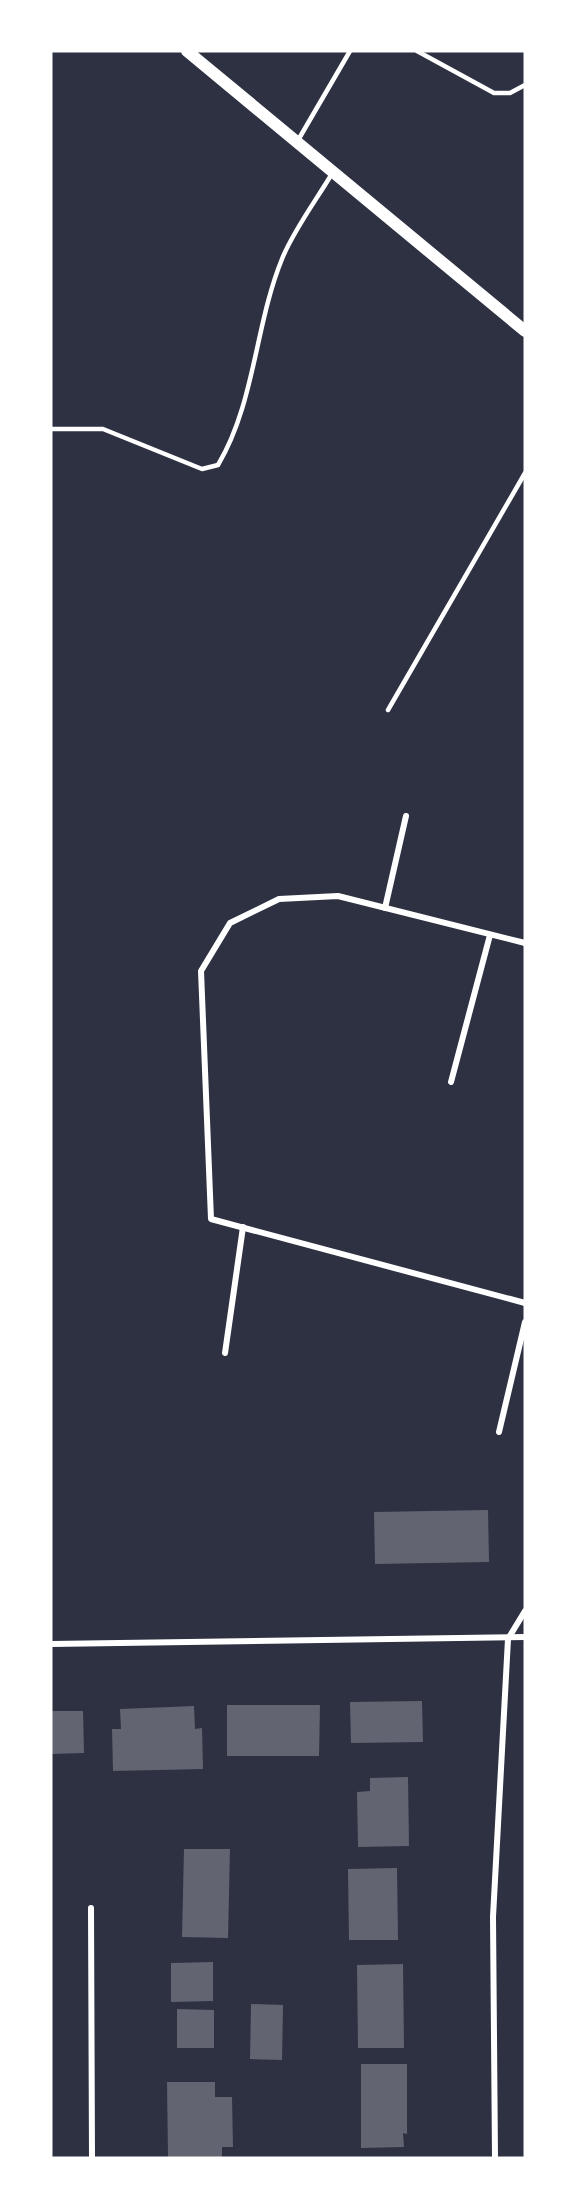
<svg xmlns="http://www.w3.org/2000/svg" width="576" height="2209" font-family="'DejaVu Sans',sans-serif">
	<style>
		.building { fill: #626471 }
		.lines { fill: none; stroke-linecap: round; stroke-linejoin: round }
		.service { stroke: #fff; stroke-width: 4.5 }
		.minor { stroke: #fff; stroke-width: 6 }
		.secondary { stroke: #fff; stroke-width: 12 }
	</style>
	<rect width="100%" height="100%" fill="#2d3142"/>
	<g class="building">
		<path d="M488,1510L489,1562L375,1564L374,1512Z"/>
		<path d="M422,1701L423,1742L351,1743L350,1702Z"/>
		<path d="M227,1705H320L319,1756H227Z"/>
		<path d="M194,1706L195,1729L202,1728L203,1769L113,1771L112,1729H121L120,1709Z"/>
		<path d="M51,1711H83L84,1753L51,1754Z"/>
		<path d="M408,1777L409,1846L358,1847L357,1792L370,1791V1778Z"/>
		<path d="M184,1849H230L228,1938L182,1937Z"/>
		<path d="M397,1868L398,1940H349L348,1869Z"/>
		<path d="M213,1962V2001L171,2002V1963Z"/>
		<path d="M403,1964L404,2048H358L357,1965Z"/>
		<path d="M251,2004L283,2005L282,2060L250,2059Z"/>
		<path d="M177,2009L214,2010V2048H177Z"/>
		<path d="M361,2064H407V2134L403,2133L404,2147L361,2148Z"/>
		<path d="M167,2082H215V2097H232L233,2147H222V2158H168Z"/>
	</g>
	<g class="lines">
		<g class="service">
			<path d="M417,51L494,93H510L525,85"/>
			<path d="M297,142L350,51"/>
			<path d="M51,429H103L202,469L218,465C255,403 255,325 282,259C293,231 317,199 333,172"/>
			<path d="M388,710L525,473"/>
		</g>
		<g class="minor">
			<path d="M385,908L406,816"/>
			<path d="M525,943L338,896L279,899L230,923L201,971L211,1219L525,1303"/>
			<path d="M451,1082L490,935"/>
			<path d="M225,1353L243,1227"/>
			<path d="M499,1432L525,1322"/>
			<path d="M51,1644L525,1637"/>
			<path d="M91,1908L92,2158"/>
			<path d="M495,2158L493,1917L508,1639L525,1611"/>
		</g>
		<path class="secondary" d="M187,51L525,331"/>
	</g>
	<rect width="576" height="2209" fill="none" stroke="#ffffff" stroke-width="105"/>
</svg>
